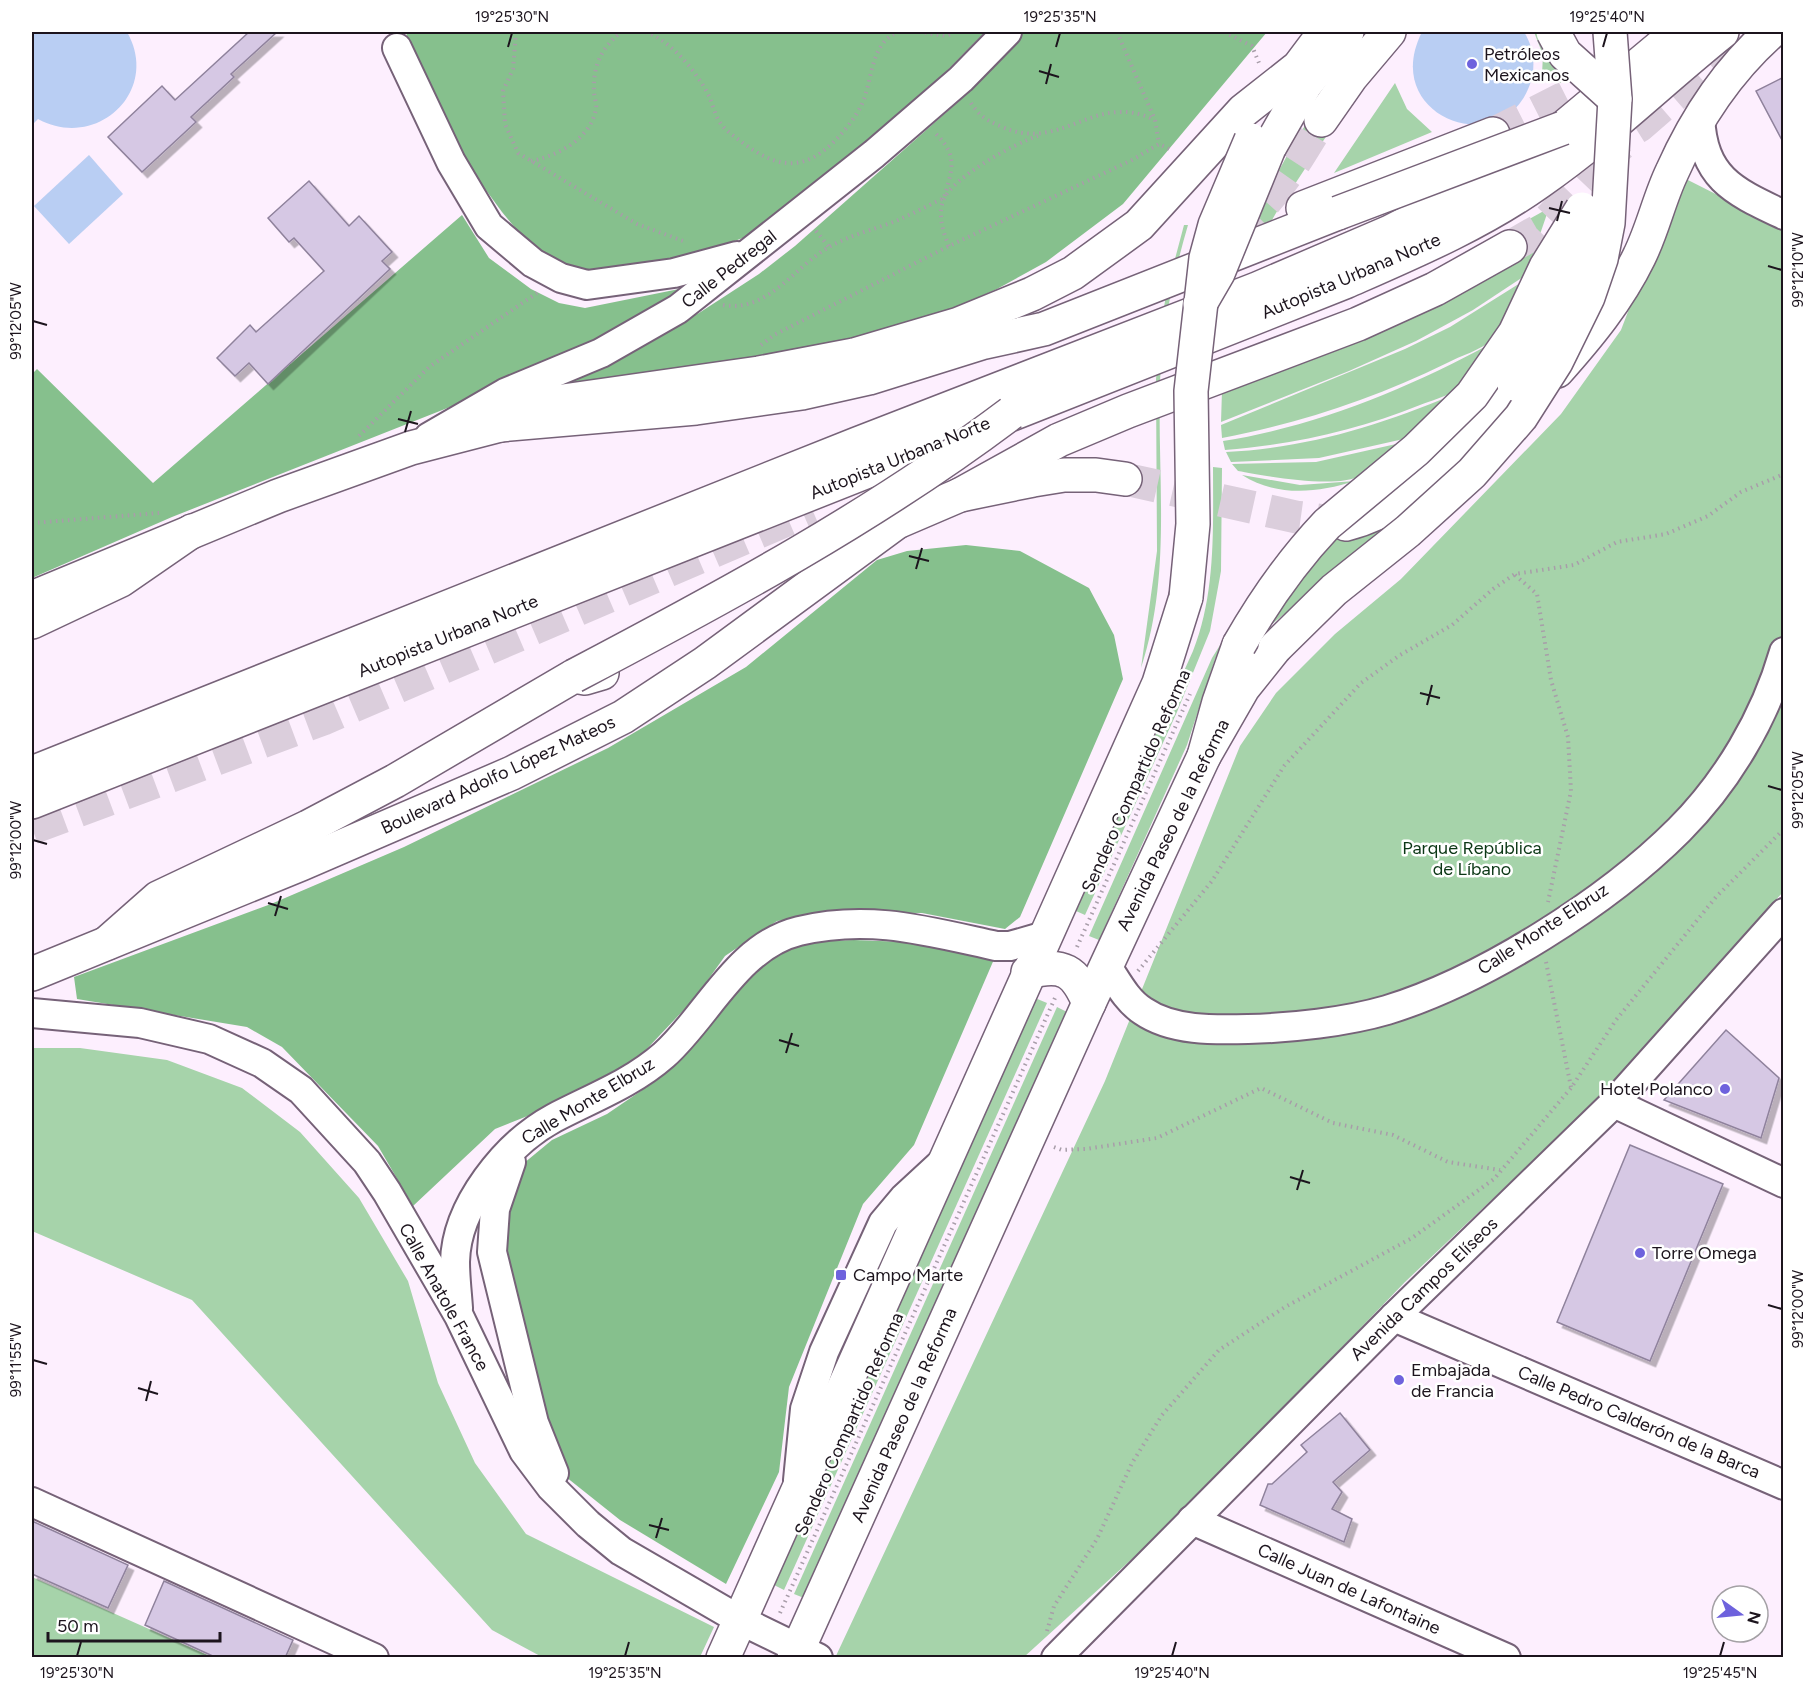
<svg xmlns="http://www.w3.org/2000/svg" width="1815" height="1689" font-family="Figtree,sans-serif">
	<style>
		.green { fill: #a6d3aa }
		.forest { fill: #86c08d }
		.water { fill: #b9cef3 }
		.building { fill: #d6c8e4; stroke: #8f829c; stroke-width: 1.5; filter: url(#shadow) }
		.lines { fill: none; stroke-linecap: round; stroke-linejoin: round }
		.major-tunnel { stroke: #dbcedc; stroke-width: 33; stroke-dasharray: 33 16; stroke-linecap: butt }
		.highway-tunnel { stroke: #dbcedc; stroke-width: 33; stroke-dasharray: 33 16; stroke-linecap: butt }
		.minor-casing { stroke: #766278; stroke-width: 32 }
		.major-casing { stroke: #766278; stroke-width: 36 }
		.highway-casing { stroke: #766278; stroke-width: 36 }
		.path { stroke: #a89da9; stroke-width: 4; stroke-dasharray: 1.5 4.5; stroke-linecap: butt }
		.minor { stroke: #fff; stroke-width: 28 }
		.major { stroke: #fff; stroke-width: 33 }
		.highway { stroke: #fff; stroke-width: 33 }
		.major-bridge-casing { stroke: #766278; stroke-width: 36; stroke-linecap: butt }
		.highway-bridge-casing { stroke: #766278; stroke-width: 36; stroke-linecap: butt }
		.major-bridge { stroke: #fff; stroke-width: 33 }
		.highway-bridge { stroke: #fff; stroke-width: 33 }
		.ticks { fill: none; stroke: #1c141d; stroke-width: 2 }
		.poi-dot { fill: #6e62dd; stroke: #fff; stroke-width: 2 }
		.labels { text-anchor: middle; stroke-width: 5; stroke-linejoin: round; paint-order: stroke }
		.poi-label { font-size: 18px; fill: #1c141d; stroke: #fff; text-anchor: start }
		.street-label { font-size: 18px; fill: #1c141d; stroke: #fff }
		.park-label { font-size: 18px; fill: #0b3715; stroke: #fff }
		.neatline { fill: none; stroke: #1c141d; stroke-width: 2 }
		.ticks-label { font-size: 15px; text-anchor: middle; fill: #1c141d }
	</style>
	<defs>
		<filter id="shadow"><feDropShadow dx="5.5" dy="5.5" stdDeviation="0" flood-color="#0004"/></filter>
	</defs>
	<rect width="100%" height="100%" fill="#fdeffe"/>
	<g class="green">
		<path d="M1534,32H1537L1552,57L1561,83L1542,74L1543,55Z"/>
		<path d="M1395,83L1407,109L1432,132L1334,173Z"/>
		<path d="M1311,116L1331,129L1276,213L1246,266C1255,210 1281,163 1311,116Z"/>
		<path d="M1680,176L1783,228V892L1602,1095L1405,1282L1177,1518L1024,1657L835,1658L1105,1081L1240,746L1276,693L1335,634L1401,579L1561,414L1621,330Z"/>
		<path d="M1549,208L1526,275L1473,310L1416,341L1349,371L1221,422L1222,390Z"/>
		<path d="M1184,225H1188C1173,276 1162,329 1160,382C1157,478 1172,575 1141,668L1157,551L1156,380L1159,338L1167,289Z"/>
		<path d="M1525,280C1517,296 1504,327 1492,340C1481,350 1460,356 1447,363C1375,398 1302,423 1222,438L1221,425L1405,349L1450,327Z"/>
		<path d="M1490,344C1479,359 1468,379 1454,391C1445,397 1430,401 1420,405C1358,430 1292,445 1225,450L1223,441C1317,426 1407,389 1490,344Z"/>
		<path d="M1452,395L1408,438L1319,458L1231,462L1226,452C1306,448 1379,426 1452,395Z"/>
		<path d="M1405,442C1391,452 1376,468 1360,476C1335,489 1266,476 1238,471L1232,464L1316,462Z"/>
		<path d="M1213,467L1222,468L1221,571L1210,631L1177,712L1085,915L1076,911L1193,651C1216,593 1213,528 1213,467Z"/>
		<path d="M1242,475L1300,485L1355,481C1317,493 1277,497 1242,475Z"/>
		<path d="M1398,521L1255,638L1330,537Z"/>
		<path d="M1263,576L1215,659L1187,745L1099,940L1089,936L1212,658Z"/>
		<path d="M1035,998L1047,1003L784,1590L774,1585Z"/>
		<path d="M1057,1007L1067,1012L804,1598L794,1594Z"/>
		<path d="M32,1048H80L167,1060L242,1088L300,1132L359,1198L408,1281L438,1383L475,1463L526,1534L714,1627L700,1657H542L492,1630L192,1300L32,1231Z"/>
		<path d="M32,1577L212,1657H32Z"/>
	</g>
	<g class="forest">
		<path d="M406,32H985L932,86L764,230L700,254L600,274L566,267L530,246L502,212L455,148L416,74Z"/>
		<path d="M1022,32H1267L1123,204L1046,262L997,289L949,310L826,346L561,388L559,381L654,337L699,313L759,274L795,246L967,94L992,68Z"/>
		<path d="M462,215L489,258L531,289L559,303L585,308L689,287L609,339L498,388L172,517L32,578V374L37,369L153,483Z"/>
		<path d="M966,545L1020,551L1089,588L1114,635L1123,679L1020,917L1005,929L922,913L837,912L777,921L725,956L695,998L642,1054L593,1090L495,1129L413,1206L378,1146L282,1047L247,1027L77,999L74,977L271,904L404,847L608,748L746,667L877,560L907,551Z"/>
		<path d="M854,940L905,942L958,953L995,957L914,1145L863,1204L789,1387L779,1472L726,1584L620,1520L561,1473L498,1219L518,1168L552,1140L607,1114L657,1080L705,1030L746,973L798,942Z"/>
	</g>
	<g class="water">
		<path d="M32,32H127C161,91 97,151 38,119L32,125Z"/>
		<path d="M1422,32H1524C1533,46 1536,64 1531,81C1506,164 1378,118 1422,32Z"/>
		<path d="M89,155L123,194L69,244L34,206Z"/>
	</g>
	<g class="building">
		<path d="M249,32H277L231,74L234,77L191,117L196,122L142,172L108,137L162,86L175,100Z"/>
		<path d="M1784,77V144L1756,91Z"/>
		<path d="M309,181L349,226L359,216L392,252L382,261L390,269L268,384L249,363L235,376L217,358L250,325L256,332L324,271L294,238L289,242L268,218Z"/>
		<path d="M1726,1030L1779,1078L1761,1138L1664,1100Z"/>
		<path d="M1630,1145L1723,1184L1650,1361L1557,1322Z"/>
		<path d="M1340,1413L1370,1450L1333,1482L1342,1492L1332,1509L1352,1519L1344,1542L1260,1505L1268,1484H1272L1307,1452L1301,1445Z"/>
		<path d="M32,1521L128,1565L108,1608L32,1574Z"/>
		<path d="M164,1581L293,1640L285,1658H217L145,1625Z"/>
	</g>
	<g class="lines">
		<path class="major-tunnel" d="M1125,479L1296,517L1346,524"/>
		<g class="highway-tunnel">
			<path d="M1493,134L1596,82"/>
			<path d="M1594,154L1639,126L1747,32"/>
			<path d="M1229,234C1273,203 1293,165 1321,120"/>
			<path d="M1510,247L1538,231L1620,145"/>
			<path d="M32,828L323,719L812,509"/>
		</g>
		<g class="minor-casing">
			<g id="minor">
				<path d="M397,48L451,162L489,226L533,263L561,278L587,285L674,273L737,256"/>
				<path d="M1700,117C1703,178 1733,191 1784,215"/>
				<path d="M429,437L505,393L601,353L678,309L874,154L961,79L1007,32"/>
				<path d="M1106,965C1117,981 1126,1000 1143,1011C1172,1031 1214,1030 1248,1029C1291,1028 1346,1022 1387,1010C1484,980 1607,902 1679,830C1727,782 1765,718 1784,652"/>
				<path d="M32,1013L140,1023L209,1039L262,1063L301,1090L367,1162L387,1192L459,1316L524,1451L551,1487L588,1524L621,1551L740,1620L818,1658"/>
				<path d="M1614,1103L1784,1183"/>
				<path d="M511,1162L495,1209L492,1252L534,1423L554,1473"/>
				<path d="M458,1308C457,1293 455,1277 455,1262C456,1206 506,1144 554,1118C592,1098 631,1084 664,1055C707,1017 737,946 799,931C870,914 927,931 996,946H1010L1045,936"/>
				<path d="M1394,1317L1784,1485"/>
				<path d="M798,1480L805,1409L824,1352L883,1223L904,1198L943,1162"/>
				<path d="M32,1502L374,1658"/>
				<path d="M1192,1520L1506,1658"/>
				<path d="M1056,1658L1394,1317L1614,1103L1784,913"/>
			</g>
		</g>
		<g class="major-casing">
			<g id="major">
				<path d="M1283,88L1325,32"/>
				<path d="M1346,524C1417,506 1473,441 1514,384"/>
				<path d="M32,598L278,496L411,448L500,425L542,404L759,373L854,355L959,324L1032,294L1073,273L1139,225L1243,111L1295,70"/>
				<path d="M1028,972C1063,963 1075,970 1089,1003"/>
				<path d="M32,974L301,864L512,773L623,717L705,663L897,522L960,495L1033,480L1064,475H1096L1125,479"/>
				<path d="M723,1658L1159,683L1186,597"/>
				<path d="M794,1658L1089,1003L1204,756L1243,688L1275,648"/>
			</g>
		</g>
		<g class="highway-casing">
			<g id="highway">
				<path d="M1321,120L1351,77L1389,32"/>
				<path d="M1269,148L1305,85L1347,32"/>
				<path d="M1303,208L1493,134"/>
				<path d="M1557,371C1589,335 1618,300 1639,257C1653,229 1659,199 1672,172C1696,118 1727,71 1771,32"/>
				<path d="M500,425L696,408L802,393L869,378L981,343L1044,329L1338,213"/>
				<path d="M960,495L1059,440L1128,411L1358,324L1435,289L1510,247"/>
				<path d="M834,547L875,526L897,522"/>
				<path d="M32,622L121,580L192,531"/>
				<path d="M1204,756L1219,702L1239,645"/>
				<path d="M32,773L857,444L1257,289L1390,232L1480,186L1524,157L1563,128L1678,32"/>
				<path d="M32,802L1345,282C1411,253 1480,224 1539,182C1604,137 1661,81 1722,32"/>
				<path d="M107,943L158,898L308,827L395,781L574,676L585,678L602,673"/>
			</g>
		</g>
		<g class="path">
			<path d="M516,32L513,69L503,91L505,124L518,153L637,224L686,242"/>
			<path d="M646,32C671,41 697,72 709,96C713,105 715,117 722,125C727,132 737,138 743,143C765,159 788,171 814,157C832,147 851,125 861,106C873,83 869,42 899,32"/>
			<path d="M919,32L947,36L954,32"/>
			<path d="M1117,32L1155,120L1159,144"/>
			<path d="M1224,32L1252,46L1259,63"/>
			<path d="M971,103C978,115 988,121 1000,126C1062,155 1093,90 1155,120"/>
			<path d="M531,161C558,156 591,138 596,109C597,104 594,97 594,91C593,65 601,49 621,32"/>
			<path d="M816,231L829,247"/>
			<path d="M949,246C943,232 938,216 943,201C951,178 1015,143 1038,136"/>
			<path d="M723,305C768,313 794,267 829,247C850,235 876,229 898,220C914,213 929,205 944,198C952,169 959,156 935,133"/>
			<path d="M761,345L774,335L949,246L1132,160L1159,144L1171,150"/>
			<path d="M359,436L429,367L537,293"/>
			<path d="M32,523L159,513"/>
			<path d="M1515,575L1537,594L1551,680L1568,737L1571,791L1548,902"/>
			<path d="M1077,947L1190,694"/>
			<path d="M1546,962L1571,1087"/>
			<path d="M1138,971L1212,881L1284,766L1361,683L1400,655L1452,625L1493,589L1515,574L1574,565L1617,542L1666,534L1708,516L1741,492L1784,474"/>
			<path d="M1054,1147L1062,1150L1086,1149L1157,1138L1261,1088L1333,1123L1393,1135L1448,1162L1500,1170"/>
			<path d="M780,1613L1055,998"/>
			<path d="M1047,1631L1054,1606L1097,1539L1132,1463L1162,1415L1219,1350L1285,1307L1412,1238L1494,1179L1571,1088L1616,1020L1716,897L1784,829"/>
		</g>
		<use href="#minor" class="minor"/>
		<use href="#major" class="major"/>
		<use href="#highway" class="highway"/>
		<g class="major-bridge-casing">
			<g id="major-bridge">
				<path d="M1514,384L1551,316L1560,293L1580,216"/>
				<path d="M1186,597L1193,524L1191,391L1206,258L1215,225L1251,140"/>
				<path d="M1275,648L1334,590L1408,531L1472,473L1521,417L1556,362L1588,297L1601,259L1608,223L1615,99L1610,32"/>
			</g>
		</g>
		<g class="highway-bridge-casing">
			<g id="highway-bridge">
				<path d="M1553,32L1565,54L1615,99"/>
				<path d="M1338,213L1563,128"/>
				<path d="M1200,304L1218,273L1269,148"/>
				<path d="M1239,645C1264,601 1292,561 1327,524L1416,450L1472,395L1515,333L1546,267L1582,209"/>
				<path d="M574,676C726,596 873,517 1011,413"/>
			</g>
		</g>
		<use href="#major-bridge" class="major-bridge"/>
		<use href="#highway-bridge" class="highway-bridge"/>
	</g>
	<path class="ticks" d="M508,47L512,33M1056,47L1060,33M1603,47L1607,33M1039,71L1059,77M1046,84L1051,64M1549,208L1570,213M1557,221L1562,201M1768,266L1782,270M33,321L47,325M398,419L418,424M405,432L411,411M909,556L929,561M916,569L922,548M1420,693L1440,698M1427,705L1432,685M1768,786L1782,790M33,840L47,844M268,903L288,909M275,916L281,896M779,1040L799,1046M786,1053L792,1033M1290,1177L1310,1183M1297,1190L1303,1170M1768,1305L1782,1309M33,1360L47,1364M138,1388L158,1394M146,1401L151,1381M649,1525L669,1530M656,1538L662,1518M77,1656L81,1642M625,1656L629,1642M1172,1656L1176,1642M1720,1656L1724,1642"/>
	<g class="poi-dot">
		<circle cx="1472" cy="64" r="6"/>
		<circle cx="1725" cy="1089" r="6"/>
		<circle cx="1640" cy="1253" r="6"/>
		<rect x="835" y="1269" width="12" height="12" rx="3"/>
		<circle cx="1399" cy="1380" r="6"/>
	</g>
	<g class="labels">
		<g class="poi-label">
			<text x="1484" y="60">Petróleos<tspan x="1484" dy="21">Mexicanos</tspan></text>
			<text x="1713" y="1095" text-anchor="end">Hotel Polanco</text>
			<text x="1652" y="1259">Torre Omega</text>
			<text x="853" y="1281">Campo Marte</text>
			<text x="1411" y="1376">Embajada<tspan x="1411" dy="21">de Francia</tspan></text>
		</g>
		<g class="street-label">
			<text transform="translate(729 269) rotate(-38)" y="6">Calle Pedregal</text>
			<text transform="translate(1351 276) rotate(-23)" y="6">Autopista Urbana Norte</text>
			<text transform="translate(900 458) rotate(-22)" y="6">Autopista Urbana Norte</text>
			<text transform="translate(448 636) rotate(-22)" y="6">Autopista Urbana Norte</text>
			<text transform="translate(498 775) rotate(-25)" y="6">Boulevard Adolfo López Mateos</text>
			<text transform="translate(1136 781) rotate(-66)" y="6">Sendero Compartido Reforma</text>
			<text transform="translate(1173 825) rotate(-64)" y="6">Avenida Paseo de la Reforma</text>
			<text transform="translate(1543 929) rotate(-33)" y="6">Calle Monte Elbruz</text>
			<text transform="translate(588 1101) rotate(-31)" y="6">Calle Monte Elbruz</text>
			<text transform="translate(1424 1289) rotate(-44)" y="6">Avenida Campos Elíseos</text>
			<text transform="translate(444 1297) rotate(61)" y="6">Calle Anatole France</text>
			<text transform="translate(904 1415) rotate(-66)" y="6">Avenida Paseo de la Reforma</text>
			<text transform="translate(1639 1422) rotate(23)" y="6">Calle Pedro Calderón de la Barca</text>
			<text transform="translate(849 1424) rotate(-66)" y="6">Sendero Compartido Reforma</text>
			<text transform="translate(1349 1589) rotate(24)" y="6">Calle Juan de Lafontaine</text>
		</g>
		<g class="park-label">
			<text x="1472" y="854">Parque República<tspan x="1472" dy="21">de Líbano</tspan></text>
		</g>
	</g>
	<rect width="1815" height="1689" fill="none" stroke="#ffffff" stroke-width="66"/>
	<g transform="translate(1740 1614) rotate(105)"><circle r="28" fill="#ffffff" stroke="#a4a1a5" stroke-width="1.5"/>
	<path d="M0-4.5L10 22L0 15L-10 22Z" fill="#6e62dd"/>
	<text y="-9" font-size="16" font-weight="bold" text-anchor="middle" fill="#1c141d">N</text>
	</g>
	<path d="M48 1632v9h172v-9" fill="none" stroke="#1c141d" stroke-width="3"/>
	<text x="57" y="1632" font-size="18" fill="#1c141d" stroke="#ffffff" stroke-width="4.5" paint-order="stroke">50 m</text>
	<rect x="33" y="33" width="1749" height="1623" class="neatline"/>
	<g class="ticks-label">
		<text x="512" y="22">19°25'30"N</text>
		<text x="1060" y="22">19°25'35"N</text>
		<text x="1607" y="22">19°25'40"N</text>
		<text transform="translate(1798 270) rotate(-90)" y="5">99°12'10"W</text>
		<text transform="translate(16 321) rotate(-90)" y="5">99°12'05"W</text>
		<text transform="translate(1798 790) rotate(-90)" y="5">99°12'05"W</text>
		<text transform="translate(16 840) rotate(-90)" y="5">99°12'00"W</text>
		<text transform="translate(1798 1309) rotate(-90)" y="5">99°12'00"W</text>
		<text transform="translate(16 1360) rotate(-90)" y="5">99°11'55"W</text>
		<text x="77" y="1678">19°25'30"N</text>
		<text x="625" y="1678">19°25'35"N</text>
		<text x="1172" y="1678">19°25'40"N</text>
		<text x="1720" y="1678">19°25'45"N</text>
	</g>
</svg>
